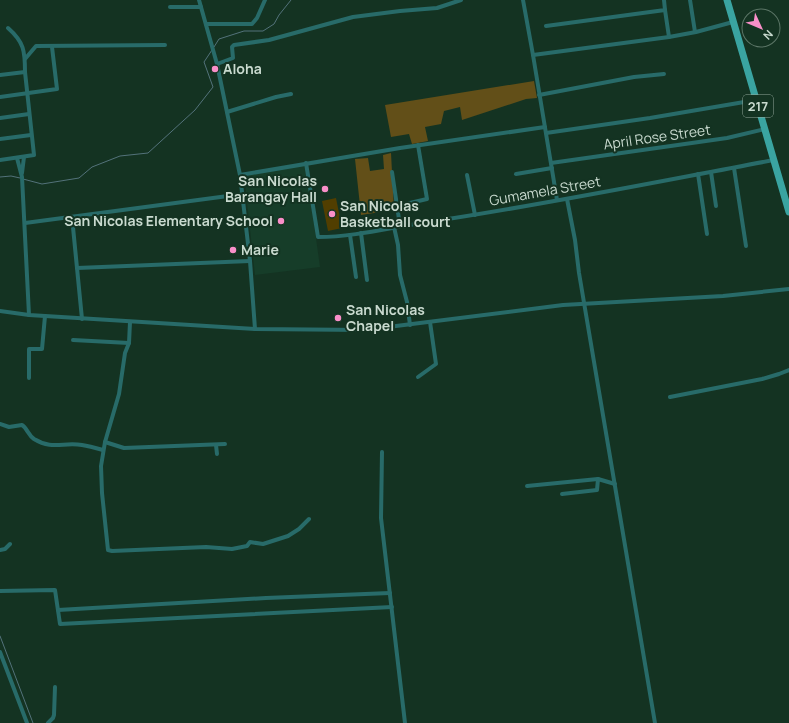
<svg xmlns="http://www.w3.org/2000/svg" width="789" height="723" font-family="Manrope,sans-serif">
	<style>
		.built { fill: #163d29 }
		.green { fill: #513e00 }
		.forest { fill: #624f18 }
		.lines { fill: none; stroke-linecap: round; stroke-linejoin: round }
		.stream { stroke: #53727a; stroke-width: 1 }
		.street { stroke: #286b69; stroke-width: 4 }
		.primary { stroke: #3aa4a1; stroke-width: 7 }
		.poi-dot { fill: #f98fc9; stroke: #143322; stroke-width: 1.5 }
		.labels { text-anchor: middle; stroke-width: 4; stroke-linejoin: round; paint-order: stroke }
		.shield { fill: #143322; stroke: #93a89b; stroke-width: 1 }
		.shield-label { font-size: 13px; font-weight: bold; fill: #c9dacf }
		.poi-label { font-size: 14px; font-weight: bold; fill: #c9dacf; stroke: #143322; text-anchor: start }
		.street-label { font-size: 14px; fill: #c9dacf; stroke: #143322 }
	</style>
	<rect width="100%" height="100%" fill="#143322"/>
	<path class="built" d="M302,165L306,166L320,267L255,275L244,174Z"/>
	<path class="green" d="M336,198L342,228L328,231L322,201Z"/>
	<g class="forest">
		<path d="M534,81L537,98L526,99L462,120L460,107L444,111L441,124L425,127L428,141L412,144L409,134L391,137L385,105Z"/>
		<path d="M391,153L394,210L361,215L355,159L368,158L370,171L384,169L383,155Z"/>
	</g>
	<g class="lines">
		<g class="stream">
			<path d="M214,47L219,39L244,31H263L274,24L279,15L291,0"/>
			<path d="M0,177L11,176L20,178"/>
			<path d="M23,179L42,184L79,178L92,167L120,156L148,153L195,110L213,87L204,62L212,50"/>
			<path d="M0,636L33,723"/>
		</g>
		<g class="street">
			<path d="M199,0L217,64L240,175L250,261L255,329"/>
			<path d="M523,0L533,55L557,200"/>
			<path d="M690,0L695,32"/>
			<path d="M170,7H201"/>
			<path d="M665,10L669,37"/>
			<path d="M206,24H252L257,18L265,0"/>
			<path d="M546,26L665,10L664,0"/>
			<path d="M533,55L669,37L696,32L733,22"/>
			<path d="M25,59L36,46L165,45"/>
			<path d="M217,64L233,58L232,47L234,45L269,40L353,17L400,11L437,8L461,0"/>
			<path d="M0,75L25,72"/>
			<path d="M539,95L634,77L664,74"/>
			<path d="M0,97L57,89L52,47"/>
			<path d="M227,112L276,97L291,94"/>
			<path d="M0,118L29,114"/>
			<path d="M546,133L650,118L756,100"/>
			<path d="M0,139L31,135"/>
			<path d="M17,158L22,177L29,315"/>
			<path d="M0,160L34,155L25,72C25,51 24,42 8,28"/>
			<path d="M306,163L318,237C357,237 396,226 435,221C548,204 661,181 774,160"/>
			<path d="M551,163L727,138L765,129"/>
			<path d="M734,168L746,246"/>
			<path d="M392,172L400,226"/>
			<path d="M711,172L716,206"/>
			<path d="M22,173L24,157"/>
			<path d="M516,174L552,168"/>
			<path d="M698,174L707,234"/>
			<path d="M240,175L400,148L545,127"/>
			<path d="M467,175L475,215"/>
			<path d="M567,199L575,240L579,273L655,723"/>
			<path d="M397,206L427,199L418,145"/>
			<path d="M72,217L82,319"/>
			<path d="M25,223L243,194"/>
			<path d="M394,227L398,245L400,275L407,302L410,325"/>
			<path d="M361,233L367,280"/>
			<path d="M350,235L356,277"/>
			<path d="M77,268L250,261"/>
			<path d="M0,311L29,315L255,329L364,330L563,305L723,296L789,289"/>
			<path d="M130,322L129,343L125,353L119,394L105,442L101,466L102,493L108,550L112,551L206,547L232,549L247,546L250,542L263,544L288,536L299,529L309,519"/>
			<path d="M73,340L129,343"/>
			<path d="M418,377L436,364L430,322"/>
			<path d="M29,378V349H42L45,316"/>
			<path d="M670,397L762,379L779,374L789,370"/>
			<path d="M0,424L9,427L22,425C27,428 28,435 34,439C52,450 63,442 82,445C89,446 96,448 103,450"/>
			<path d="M105,442L124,448L225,444"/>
			<path d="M216,445L217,454"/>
			<path d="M382,452L381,518L405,723"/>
			<path d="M527,486L598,479L615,484"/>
			<path d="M562,494L597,490L598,479"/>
			<path d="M0,550L5,549L10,544"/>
			<path d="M0,591L55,590L60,624L392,607"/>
			<path d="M58,610L266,598L390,593"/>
			<path d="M0,652L27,723"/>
			<path d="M48,723L53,718L54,715L55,687"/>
		</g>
		<path class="primary" d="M727,0L789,212"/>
	</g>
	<g class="poi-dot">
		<circle cx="215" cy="69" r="4"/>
		<circle cx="325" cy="189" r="4"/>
		<circle cx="332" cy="214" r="4"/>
		<circle cx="281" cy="221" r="4"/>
		<circle cx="233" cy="250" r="4"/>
		<circle cx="338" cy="318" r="4"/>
	</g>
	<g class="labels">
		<rect class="shield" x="743" y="95" width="30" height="22" rx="3"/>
		<g class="shield-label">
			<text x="758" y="111">217</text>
		</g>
		<g class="poi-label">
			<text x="223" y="74">Aloha</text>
			<text x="317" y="186" text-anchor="end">San Nicolas<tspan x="317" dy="16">Barangay Hall</tspan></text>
			<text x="340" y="211">San Nicolas<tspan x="340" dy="16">Basketball court</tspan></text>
			<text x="273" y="226" text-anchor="end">San Nicolas Elementary School</text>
			<text x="241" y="255">Marie</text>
			<text x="346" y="315">San Nicolas<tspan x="346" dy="16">Chapel</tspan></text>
		</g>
		<g class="street-label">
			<text transform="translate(657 137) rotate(-8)" y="5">April Rose Street</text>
			<text transform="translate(545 191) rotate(-10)" y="5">Gumamela Street</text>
		</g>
	</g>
	<g transform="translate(761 28) rotate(134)"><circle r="19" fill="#143322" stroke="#5c7667"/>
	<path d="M0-3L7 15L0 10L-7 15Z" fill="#f98fc9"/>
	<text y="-6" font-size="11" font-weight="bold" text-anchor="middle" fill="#c9dacf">N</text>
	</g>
</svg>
